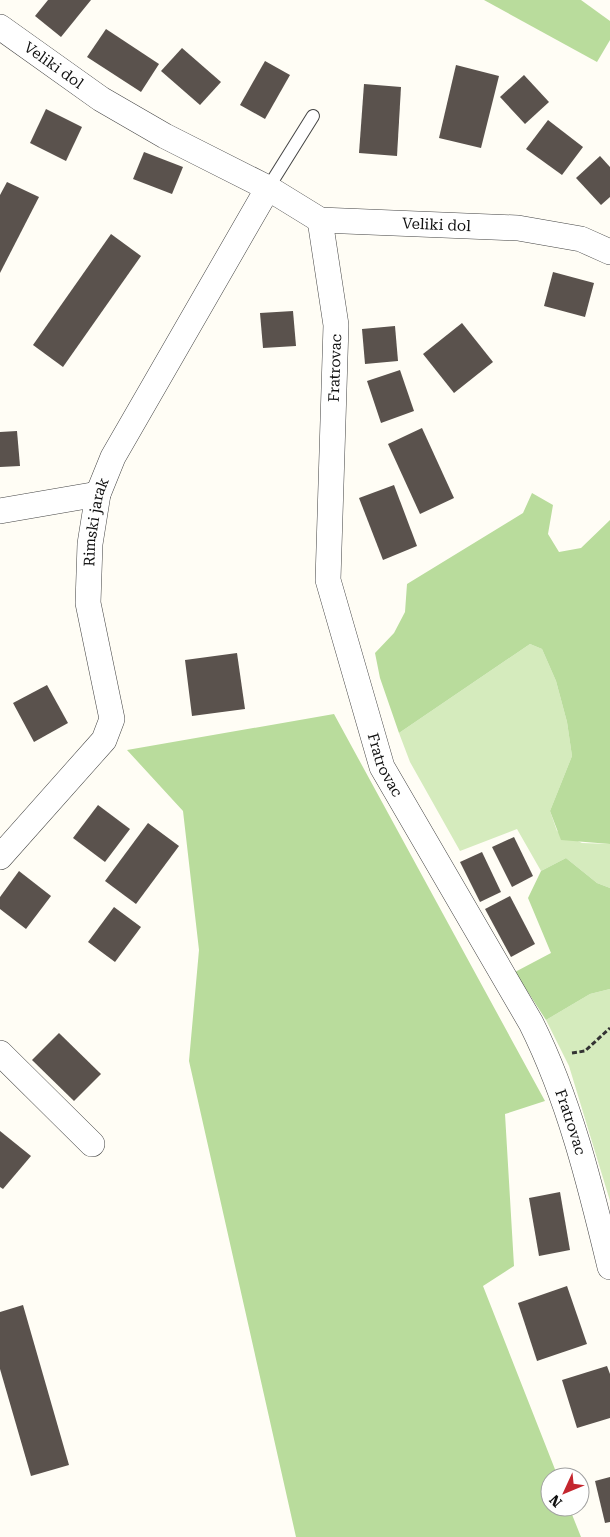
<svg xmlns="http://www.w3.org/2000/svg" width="610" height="1537" font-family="'Roboto Serif',serif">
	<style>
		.green { fill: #d5ebbd }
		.forest { fill: #b9dc9c }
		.building { fill: #5a524d }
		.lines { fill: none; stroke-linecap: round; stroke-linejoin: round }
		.service-casing { stroke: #444; stroke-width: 14 }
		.minor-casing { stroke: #444; stroke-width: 26 }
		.path { stroke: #333; stroke-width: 3; stroke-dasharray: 5 2.5; stroke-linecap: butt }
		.service { stroke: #fff; stroke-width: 12 }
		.minor { stroke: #fff; stroke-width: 25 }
		.labels { text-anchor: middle; stroke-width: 5; stroke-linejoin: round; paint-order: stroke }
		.street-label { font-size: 15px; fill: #111; stroke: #fff }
	</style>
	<rect width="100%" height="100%" fill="#fffdf5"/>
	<g class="green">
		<path d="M530,644L542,649L556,681L567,722L572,756L550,811L557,831L582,843L610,844V888L597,883L566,858L541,871L517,829L460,851L410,762L399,733Z"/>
		<path d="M610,989V1201L569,1066L546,1020L590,994Z"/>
	</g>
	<g class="forest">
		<path d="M484,0H581L610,21V40L597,62Z"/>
		<path d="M532,493L553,505L548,534L559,552L581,548L610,520V844L561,840L550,811L572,756L567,722L556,681L542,649L530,644L399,733L380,678L375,653L394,633L405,612L407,584L523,513Z"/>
		<path d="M334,714L545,1101L505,1114L514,1266L483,1286L558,1477H550V1507H569L581,1537H296L189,1061L199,950L183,811L127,750Z"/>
		<path d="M566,858L597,883L610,888V989L590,994L546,1020L515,972L551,953L528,898L541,871Z"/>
	</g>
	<g class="building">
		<path d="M48,0H91L61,37L35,16Z"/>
		<path d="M106,29L159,64L141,92L87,57Z"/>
		<path d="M182,48L221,82L200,105L161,71Z"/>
		<path d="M265,61L290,75L265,119L240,105Z"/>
		<path d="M456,65L499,76L481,148L439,138Z"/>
		<path d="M524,75L549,102L525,124L500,97Z"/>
		<path d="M364,84L401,87L397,156L359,153Z"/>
		<path d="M46,109L82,127L66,161L30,143Z"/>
		<path d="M548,120L583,147L562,175L526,149Z"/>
		<path d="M144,152L183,167L172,194L133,179Z"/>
		<path d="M600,156L610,167V197L601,205L576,178Z"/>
		<path d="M7,182L39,197L0,273V195Z"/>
		<path d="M111,234L141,256L63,367L33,345Z"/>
		<path d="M553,272L594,283L585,317L544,306Z"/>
		<path d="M293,311L296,346L263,348L260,313Z"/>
		<path d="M462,323L493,362L454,393L423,354Z"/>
		<path d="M395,326L398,361L365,364L362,329Z"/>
		<path d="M400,370L414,411L381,423L367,381Z"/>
		<path d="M422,428L454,498L420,514L388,444Z"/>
		<path d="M17,431L20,466L0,467V432Z"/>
		<path d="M394,485L417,546L383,560L359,498Z"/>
		<path d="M237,653L245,709L192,716L185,660Z"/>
		<path d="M47,685L68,723L34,742L13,703Z"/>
		<path d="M98,805L130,829L105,862L73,838Z"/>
		<path d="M148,823L179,846L136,904L105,881Z"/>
		<path d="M514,837L533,876L512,887L492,847Z"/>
		<path d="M482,852L501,892L480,902L460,862Z"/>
		<path d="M19,871L51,896L26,929L0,909V897Z"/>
		<path d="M510,896L535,944L511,957L485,909Z"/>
		<path d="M114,907L141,927L115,962L88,942Z"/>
		<path d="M59,1033L101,1074L74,1101L32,1060Z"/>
		<path d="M0,1131L31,1156L3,1189L0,1187Z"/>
		<path d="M560,1192L570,1250L539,1256L529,1198Z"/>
		<path d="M567,1286L587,1344L537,1361L518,1303Z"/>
		<path d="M23,1305L69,1465L31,1476L0,1369V1312Z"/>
		<path d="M607,1366L610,1374V1418L577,1428L562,1380Z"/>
		<path d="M610,1477V1522L605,1523L595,1481Z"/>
	</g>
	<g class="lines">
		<g class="service-casing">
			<path id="service" d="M268,188L313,116"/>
		</g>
		<g class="minor-casing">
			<g id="minor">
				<path id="s1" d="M0,27L101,99L165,136L268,188L320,220L518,228L581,239L610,252"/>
				<path id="s2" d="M320,220L336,325L328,580L382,767L531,1023C569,1099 590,1184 610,1267"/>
				<path d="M0,511L98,494"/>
				<path id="s3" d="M0,857L104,740L112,719L88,603L90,544L98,494L113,457L268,188"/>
				<path d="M0,1053L92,1144"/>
			</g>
		</g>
		<path class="path" d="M572,1053L585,1051L610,1028"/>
		<use href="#service" class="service"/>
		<use href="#minor" class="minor"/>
	</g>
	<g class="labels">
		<g class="street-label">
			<text dy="5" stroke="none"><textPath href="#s1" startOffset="66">Veliki dol</textPath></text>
			<text dy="5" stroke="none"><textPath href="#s1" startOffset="491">Veliki dol</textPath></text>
			<text transform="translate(335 368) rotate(-88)" y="5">Fratrovac</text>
			<text dy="5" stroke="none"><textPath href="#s3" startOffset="379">Rimski jarak</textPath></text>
			<text dy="5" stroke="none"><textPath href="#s2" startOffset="555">Fratrovac</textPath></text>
			<text dy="5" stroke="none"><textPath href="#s2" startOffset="959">Fratrovac</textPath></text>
		</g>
	</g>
	<g transform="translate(565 1492) rotate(226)"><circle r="24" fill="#ffffff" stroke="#a0a0a0"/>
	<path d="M0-4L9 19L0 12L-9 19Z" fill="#c4262e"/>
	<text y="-8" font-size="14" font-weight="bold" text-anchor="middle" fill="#111111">N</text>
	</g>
</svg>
